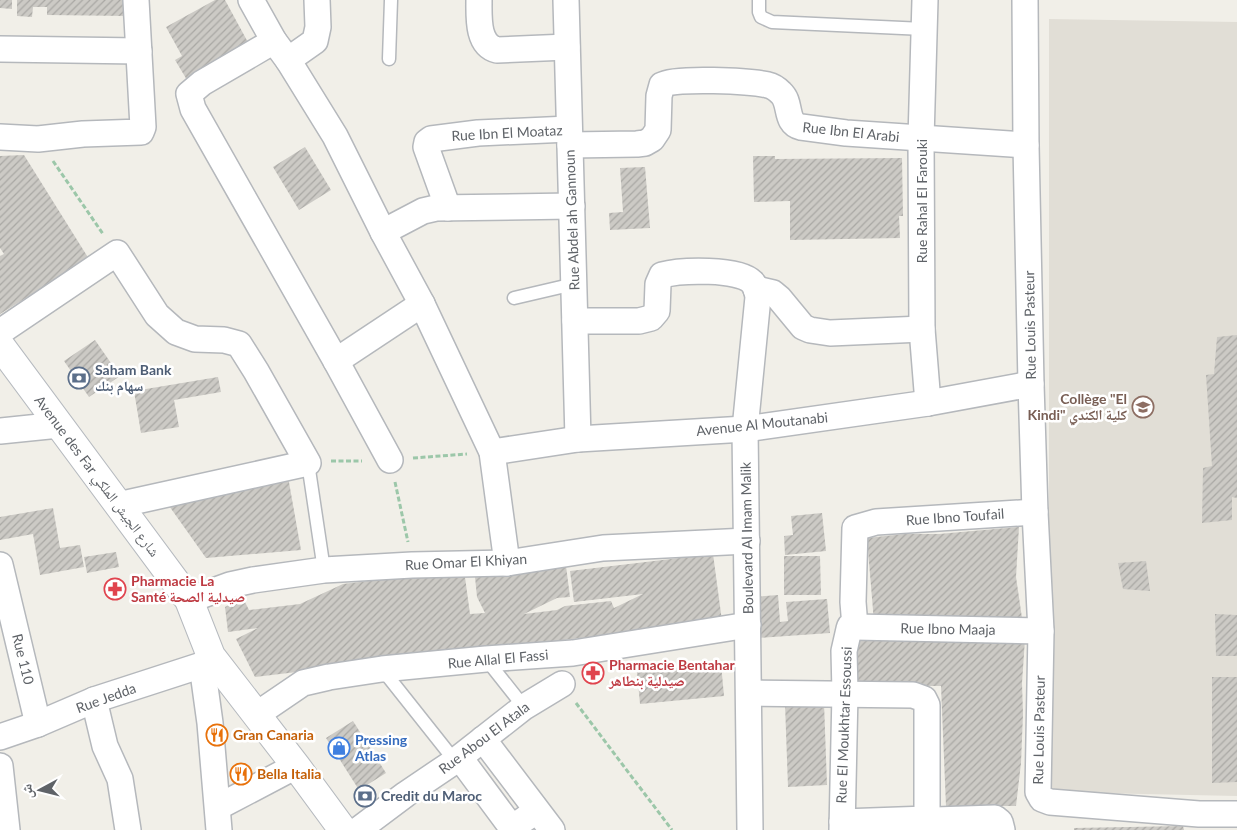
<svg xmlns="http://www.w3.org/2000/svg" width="1237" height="830" font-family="Lato,'Noto Naskh Arabic',sans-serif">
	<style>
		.education { fill: #e1ded6 }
		.building { fill: url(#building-hatch) }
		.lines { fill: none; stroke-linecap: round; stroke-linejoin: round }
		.lane-casing { stroke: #b5b8bc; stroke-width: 15 }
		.street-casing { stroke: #b5b8bc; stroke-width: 28 }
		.secondary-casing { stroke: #b6babf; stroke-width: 30 }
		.path { stroke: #9cc7a9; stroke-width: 3; stroke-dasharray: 5 2.5; stroke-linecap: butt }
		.lane { stroke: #fff; stroke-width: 12 }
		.street { stroke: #fff; stroke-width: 25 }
		.secondary { stroke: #fff; stroke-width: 28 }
		.labels { text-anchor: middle; stroke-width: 5; stroke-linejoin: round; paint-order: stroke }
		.street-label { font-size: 14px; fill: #5f6368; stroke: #fff }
		.service-label { font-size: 14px; font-weight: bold; fill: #4e5e75; stroke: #fff; text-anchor: start }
		.education-label { font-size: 14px; font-weight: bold; fill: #785e54; stroke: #fff; text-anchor: end }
		.health-label { font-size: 14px; font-weight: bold; fill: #be3a42; stroke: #fff; text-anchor: start }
		.food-label { font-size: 14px; font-weight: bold; fill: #c56008; stroke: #fff; text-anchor: start }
		.shop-label { font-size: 14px; font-weight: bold; fill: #366cbe; stroke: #fff; text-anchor: start }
	</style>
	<defs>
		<pattern id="building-hatch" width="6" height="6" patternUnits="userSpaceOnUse" patternTransform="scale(1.25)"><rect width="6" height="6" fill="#cccac5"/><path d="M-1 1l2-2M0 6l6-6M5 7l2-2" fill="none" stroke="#a9a8a4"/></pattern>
	</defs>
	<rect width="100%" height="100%" fill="#f1efe8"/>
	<path class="education" d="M1049,19L1237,22V796L1049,792Z"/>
	<g class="building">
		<path d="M0,0H12V9L0,8Z"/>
		<path d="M17,0H128L127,16L47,15V7H33L32,17L17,16Z"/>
		<path d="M215,0H225L250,46L187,80L175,60L182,56L166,27Z"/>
		<path d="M305,147L331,190L299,210L273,167Z"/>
		<path d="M24,155L89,259L0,314V256L4,254L0,248V156Z"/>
		<path d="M753,156H775V159L902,158L903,216H899L900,238L790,240V201L754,202Z"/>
		<path d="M645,167L650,228L610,230L609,213L623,212L620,168Z"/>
		<path d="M1237,335V498L1232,497V520L1202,523L1203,468L1212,466L1206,375L1214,374L1217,337Z"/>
		<path d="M95,340L120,376L89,397L64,361Z"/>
		<path d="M218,377L221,392L174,400L179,427L141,433L134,391Z"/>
		<path d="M287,471L301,550L206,558L167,503Z"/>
		<path d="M53,508L60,548L80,545L84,567L40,575L33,534L0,540V517Z"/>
		<path d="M822,513L826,551L785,555L784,536L793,535L791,516Z"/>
		<path d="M1019,527L1016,577L1022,618L874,622L867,538L904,534H939Z"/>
		<path d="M116,552L119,567L87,573L84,557Z"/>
		<path d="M713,554L722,621L255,677L236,639L258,628L228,632L225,607L233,603L245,602L249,610L300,604L343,584L449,571L464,570L470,614L485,613L477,597L475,577L566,566L570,597L557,598L524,614L557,610L565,606L611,601L614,608L643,594L574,602L570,571Z"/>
		<path d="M784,556H820L821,595H784Z"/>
		<path d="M1146,561L1150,591L1123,589L1118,563Z"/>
		<path d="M778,595L780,622L788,621L786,602L827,599L830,633L757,638L754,597Z"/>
		<path d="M1215,614L1237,615V656H1216Z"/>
		<path d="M859,636L1025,639L1022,683L1023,714L1021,763L1016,806H946L941,686H855Z"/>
		<path d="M721,664L724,696L640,704L637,672Z"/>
		<path d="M1212,677H1237V782L1212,783Z"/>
		<path d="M824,703L827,785L788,787L785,704Z"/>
		<path d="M353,721L386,773L359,790L326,738Z"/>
		<path d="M1183,826L1184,830H1074V828Z"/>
	</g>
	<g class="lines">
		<g class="lane-casing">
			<g id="lane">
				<path d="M759,0V12L761,17L772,22L924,29"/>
				<path d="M389,59L391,0"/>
				<path d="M514,298L574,284"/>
				<path d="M308,463L324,570"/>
				<path d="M486,659L524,707"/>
				<path d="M382,669L455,761"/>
			</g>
		</g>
		<g class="street-casing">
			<g id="street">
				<path d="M251,0L274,41L288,60L335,136L383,232L422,304L492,452L507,563"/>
				<path d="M479,0C479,17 477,45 497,50L567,47"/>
				<path d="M566,0L578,439"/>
				<path d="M925,0L921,139L922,329L928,403"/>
				<path d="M1025,0L1026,145L1031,384L1035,512L1041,631L1038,792L1042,799L1050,802L1199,814H1237"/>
				<path d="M274,41L202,83L189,94L193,109L336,361L390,460"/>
				<path d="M0,49L139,51"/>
				<path d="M288,60L315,41L318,27L317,0"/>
				<path d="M0,137L38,139L83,134L141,132L143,127L136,0"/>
				<path d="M570,145L637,144L645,143L652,139L658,130L659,96L662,85C675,77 751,81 768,85C773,86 778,90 781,93C792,103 784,123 801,127L846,133L1026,145"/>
				<path d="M448,208L426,147L427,142L431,139L478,133L569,129"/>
				<path d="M383,232L423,211L436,208L572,206"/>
				<path d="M756,289L773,293L779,298L803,327L810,330L830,333L922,329"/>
				<path d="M575,321H639L651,318L657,311L658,284L662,275C680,270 739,268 752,282C756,286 757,292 758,297L745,429L750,830"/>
				<path d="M0,332L117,253L157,315L176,332L195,339L224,340L239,344L256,371L308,463L118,505"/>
				<path d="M336,361L422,304"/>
				<path d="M0,431L59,425"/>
				<path d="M492,452L578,439L745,429L928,403L1031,384"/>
				<path d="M0,565L38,724"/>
				<path d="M189,600L230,585L253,580L324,570L412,565L507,563L603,548L747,541"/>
				<path d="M855,627L1041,631"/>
				<path d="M202,665L210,723L219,830"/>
				<path d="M749,693L913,695L924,699L927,705V819L842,822"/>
				<path d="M94,700L105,746L120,779L128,830"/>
				<path d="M256,715L303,683L329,677L382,669L486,659L573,653L748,625"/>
				<path d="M0,737L38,724L94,700L202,665L211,656"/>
				<path d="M483,739L552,830"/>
				<path d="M460,758L509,824L516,825L532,814L534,807"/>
				<path d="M0,766L7,830"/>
				<path d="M218,807L296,766"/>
				<path d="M935,820L995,818L1000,822L1002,830"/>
				<path d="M358,830L406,794L455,761L524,707L562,684"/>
				<path d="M842,830L845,693L844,651L849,629L850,626L855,627L853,602L855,528L876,522L1035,512"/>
			</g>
		</g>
		<g class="secondary-casing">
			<path id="secondary" d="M0,345L189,600L211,656L296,766L343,830"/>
		</g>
		<g class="path">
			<path d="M53,161L103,234"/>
			<path d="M413,458L467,454"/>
			<path d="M331,461H362"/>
			<path d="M395,482L408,542"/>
			<path d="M576,703L672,830"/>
		</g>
		<use href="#lane" class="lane"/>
		<use href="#street" class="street"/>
		<use href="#secondary" class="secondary"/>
	</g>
	<defs>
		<g id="bank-ring" transform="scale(1.125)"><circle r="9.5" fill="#fff" stroke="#5c6f8a" stroke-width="1.5"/><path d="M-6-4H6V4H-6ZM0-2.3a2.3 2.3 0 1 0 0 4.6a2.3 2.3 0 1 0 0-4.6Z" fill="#5c6f8a"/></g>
		<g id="university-ring" transform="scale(1.125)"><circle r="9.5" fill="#fff" stroke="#8d6e63" stroke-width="1.5"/><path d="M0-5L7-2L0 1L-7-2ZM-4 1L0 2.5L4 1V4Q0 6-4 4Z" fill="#8d6e63"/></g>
		<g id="pharmacy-ring" transform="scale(1.125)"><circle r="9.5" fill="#fff" stroke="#e0444e" stroke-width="1.5"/><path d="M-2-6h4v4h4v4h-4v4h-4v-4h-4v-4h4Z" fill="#e0444e"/></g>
		<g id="restaurant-ring" transform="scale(1.125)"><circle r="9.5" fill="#fff" stroke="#e8710a" stroke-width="1.5"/><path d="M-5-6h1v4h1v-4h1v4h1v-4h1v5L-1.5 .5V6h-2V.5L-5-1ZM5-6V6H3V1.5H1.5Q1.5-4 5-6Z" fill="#e8710a"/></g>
		<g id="shop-ring" transform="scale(1.125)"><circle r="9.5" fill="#fff" stroke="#3f7fe0" stroke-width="1.5"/><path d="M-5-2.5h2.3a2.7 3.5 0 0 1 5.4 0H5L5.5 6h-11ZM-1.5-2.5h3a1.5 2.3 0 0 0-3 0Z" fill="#3f7fe0"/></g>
	</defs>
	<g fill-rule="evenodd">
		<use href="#bank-ring" x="79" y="378"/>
		<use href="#university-ring" x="1143" y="407"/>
		<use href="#pharmacy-ring" x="115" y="589"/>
		<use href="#pharmacy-ring" x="593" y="673"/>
		<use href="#restaurant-ring" x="217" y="735"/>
		<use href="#shop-ring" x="339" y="748"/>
		<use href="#restaurant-ring" x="241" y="774"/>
		<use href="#bank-ring" x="365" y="796"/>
	</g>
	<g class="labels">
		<g class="street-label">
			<text transform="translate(851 132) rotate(6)" y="5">Rue Ibn El Arabi</text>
			<text transform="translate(507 133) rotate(-3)" y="5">Rue Ibn El Moataz</text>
			<text transform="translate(922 201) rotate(-90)" y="5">Rue Rahal El Farouki</text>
			<text transform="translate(572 220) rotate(-92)" y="5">Rue Abdel ah Gannoun</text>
			<text transform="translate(1030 325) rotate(-91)" y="5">Rue Louis Pasteur</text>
			<text transform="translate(762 424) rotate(-6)" y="5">Avenue Al Moutanabi</text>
			<text transform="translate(97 476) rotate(53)" y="5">Avenue des Far شارع الجيش الملكي</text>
			<text transform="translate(955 517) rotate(-4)" y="5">Rue Ibno Toufail</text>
			<text transform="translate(747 538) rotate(-91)" y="5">Boulevard Al Imam Malik</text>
			<text transform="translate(466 562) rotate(-3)" y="5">Rue Omar El Khiyan</text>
			<text transform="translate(948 629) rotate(1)" y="5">Rue Ibno Maaja</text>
			<text transform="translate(23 659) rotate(76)" y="5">Rue 110</text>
			<text transform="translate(498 659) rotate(-5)" y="5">Rue Allal El Fassi</text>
			<text transform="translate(106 698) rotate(-20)" y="5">Rue Jedda</text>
			<text transform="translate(844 725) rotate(-88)" y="5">Rue El Moukhtar Essoussi</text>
			<text transform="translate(1039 730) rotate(-89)" y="5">Rue Louis Pasteur</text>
			<text transform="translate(484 738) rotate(-37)" y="5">Rue Abou El Atala</text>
		</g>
		<g class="service-label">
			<text x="95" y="375">Saham Bank<tspan x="95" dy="16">سهام بنك</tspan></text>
			<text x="381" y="801">Credit du Maroc</text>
		</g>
		<g class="education-label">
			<text x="1127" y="404">Collège "El<tspan x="1127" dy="16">Kindi" كلية الكندي</tspan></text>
		</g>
		<g class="health-label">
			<text x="131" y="586">Pharmacie La<tspan x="131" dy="16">Santé صيدلية الصحة</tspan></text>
			<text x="609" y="670">Pharmacie Bentahar<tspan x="609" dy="16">صيدلية بنطاهر</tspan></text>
		</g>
		<g class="food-label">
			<text x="233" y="740">Gran Canaria</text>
			<text x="257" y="779">Bella Italia</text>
		</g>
		<g class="shop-label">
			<text x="355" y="745">Pressing<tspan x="355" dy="16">Atlas</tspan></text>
		</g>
	</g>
	<g transform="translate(40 790) rotate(263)" stroke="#ffffff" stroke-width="4" paint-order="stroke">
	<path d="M0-4L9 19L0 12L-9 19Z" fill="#5f6368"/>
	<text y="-8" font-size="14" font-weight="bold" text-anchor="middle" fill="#5f6368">ش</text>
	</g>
</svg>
